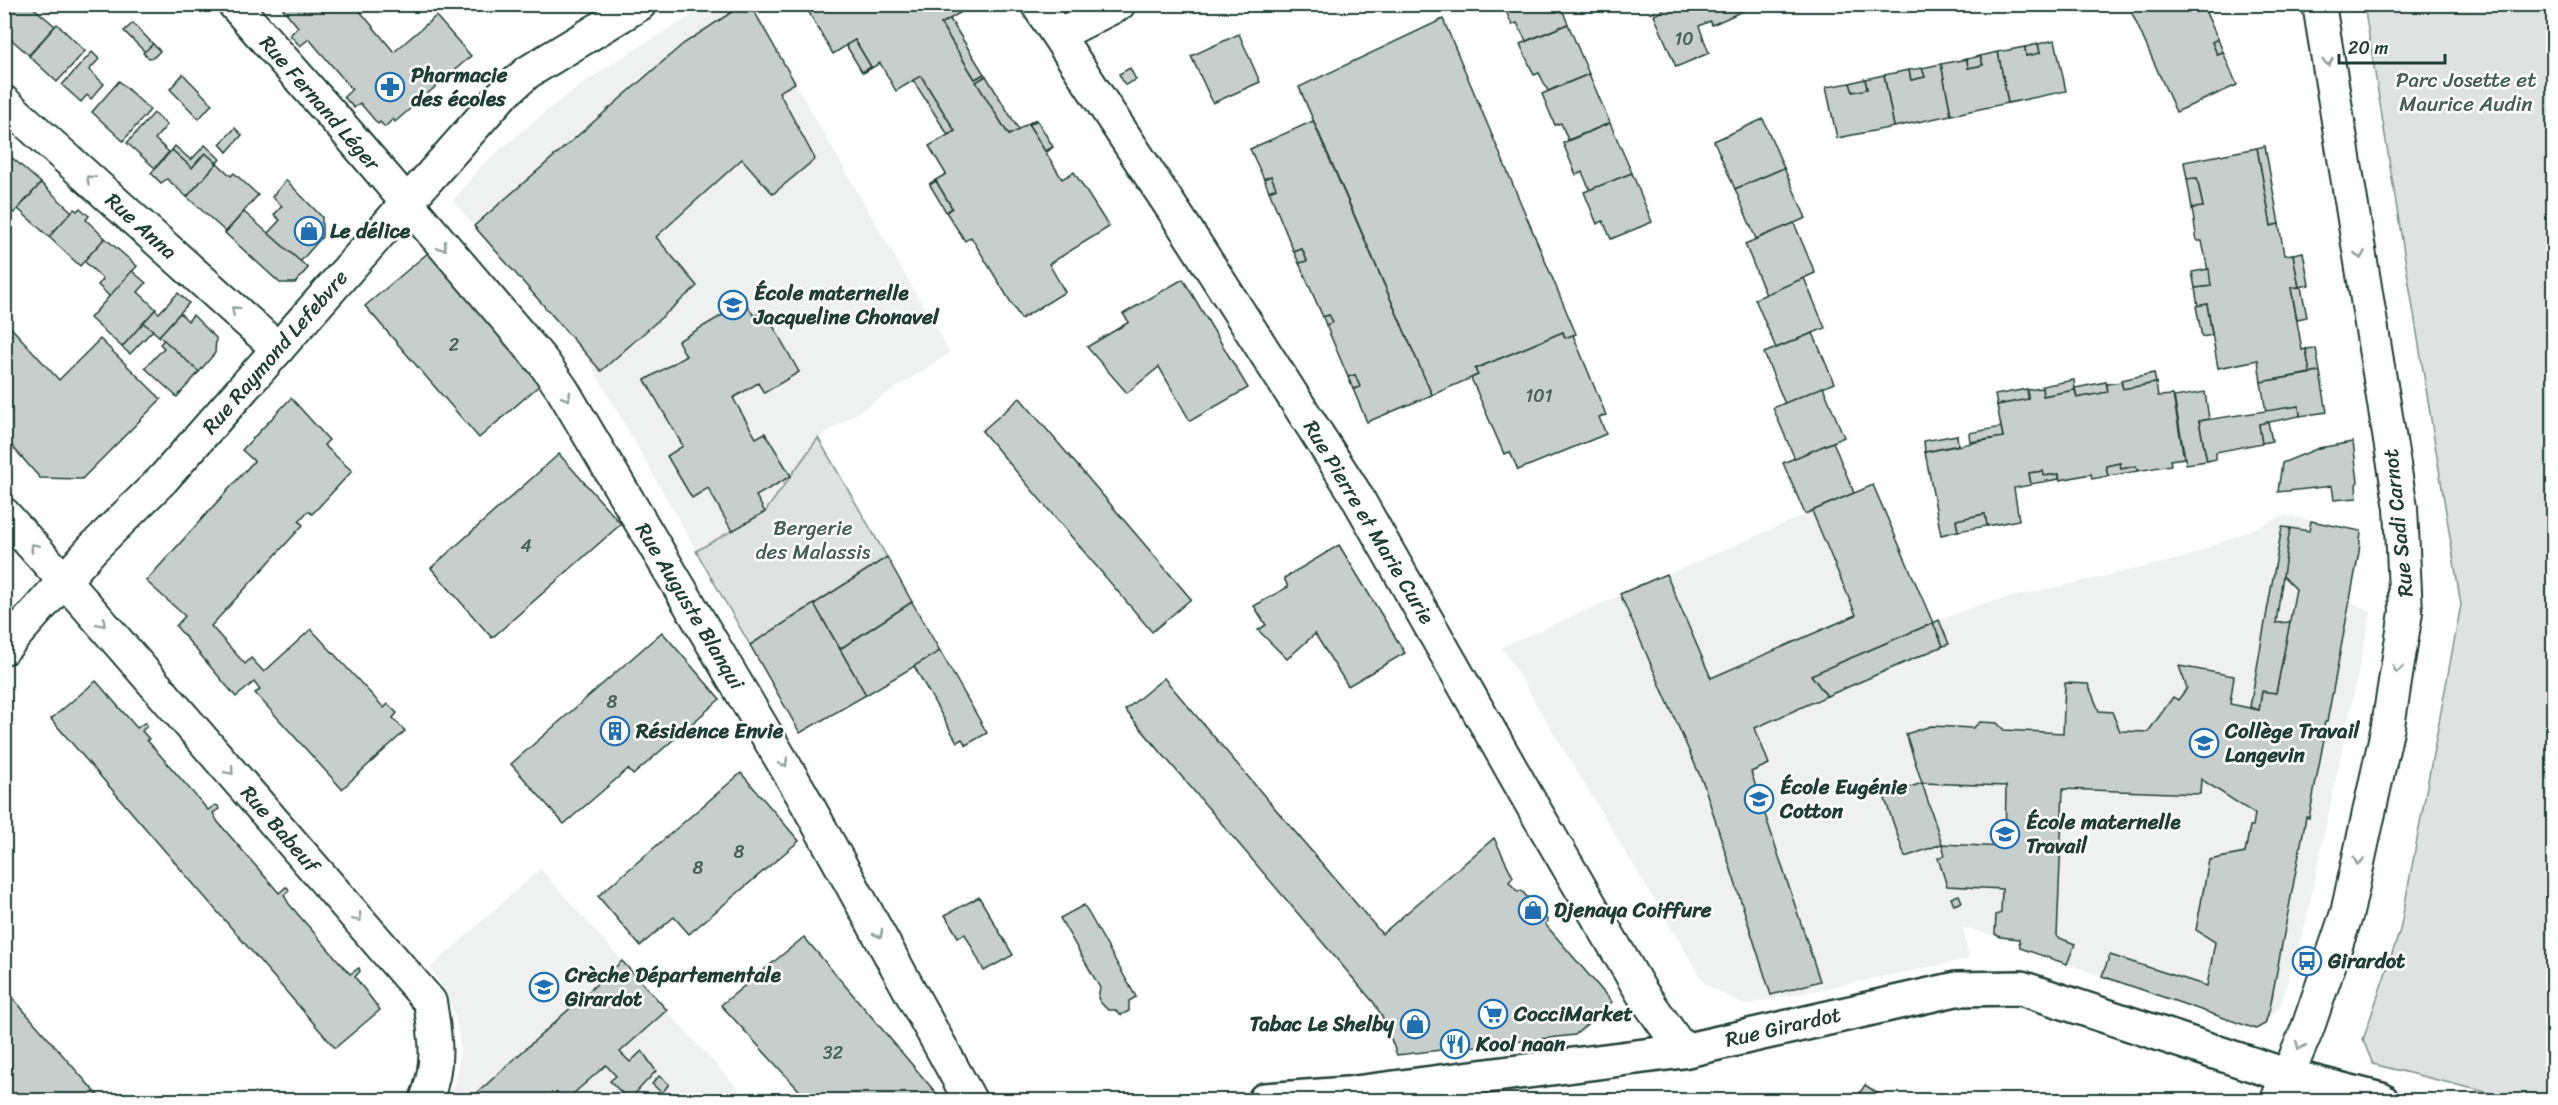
<svg xmlns="http://www.w3.org/2000/svg" width="2558" height="1105" font-family="Sriracha,sans-serif">
	<style>
		.built { fill: #eef1f0 }
		.green { fill: #dee3e2; stroke: #7e908b; stroke-width: 1.5 }
		.building { fill: #c7cfcc; stroke: #1f3d34; stroke-width: 1.5 }
		.lines { fill: none; stroke-linecap: round; stroke-linejoin: round }
		.street-casing { stroke: #1f3d34; stroke-width: 36 }
		.secondary-casing { stroke: #1f3d34; stroke-width: 38 }
		.street { stroke: #fff; stroke-width: 32 }
		.secondary { stroke: #fff; stroke-width: 33 }
		.oneway { stroke: #8f9e9a }
		.labels { text-anchor: middle; stroke-width: 5; stroke-linejoin: round; paint-order: stroke }
		.number-label { font-size: 18px; fill: #49625a }
		.poi-label { font-size: 21px; font-weight: bold; fill: #1f3d34; stroke: #fff; text-anchor: start }
		.park-label { font-size: 21px; fill: #455e57; stroke: #fff }
		.street-label { font-size: 21px; fill: #1f3d34; stroke: #fff }
	</style>
	<rect width="100%" height="100%" fill="#fff"/>
	<filter id="ink" filterUnits="userSpaceOnUse"><feTurbulence type="fractalNoise" baseFrequency=".0167" numOctaves="2"/><feDisplacementMap in="SourceGraphic" scale="12" xChannelSelector="R" yChannelSelector="G"/><feConvolveMatrix kernelMatrix="1 2 1 2 8 2 1 2 1" color-interpolation-filters="sRGB"/></filter>
	<g filter="url(#ink)">
		<g class="built">
			<path d="M708,5H750L950,353L818,438L887,557L750,645L587,358L453,201L480,167L555,104L610,65Z"/>
			<path d="M1873,485L1933,622L1982,604L2184,558L2286,515L2361,531L2350,601L2371,612L2306,921L2281,1004L2265,1024L2256,1029L2020,948L2018,939L2000,937L1963,928L1969,959L1744,1005L1705,984L1502,647Z"/>
			<path d="M540,869L622,961L748,1100H450L458,1074L460,1045L455,1016L447,995L430,968Z"/>
		</g>
		<g class="green">
			<path d="M2364,5H2553V1100H2518L2373,1064L2363,1040L2400,930L2461,605Z"/>
			<path d="M818,438L887,557L750,645L696,551L765,512Z"/>
		</g>
		<g class="building">
			<path d="M4,4H17L4,19Z"/>
			<path d="M17,4H29L55,26L29,55L4,33V19Z"/>
			<path d="M279,4H354L394,52L436,16L471,56L395,122L393,119L385,127L380,122L378,124L360,103L354,108L344,97L352,89L309,39L300,46L290,35L298,27Z"/>
			<path d="M744,4H750L795,83L779,92L815,159L773,194L742,159L656,237L697,286L601,371L474,226L683,44Z"/>
			<path d="M804,4H955L959,12L968,7V8L941,24L975,79L984,74L986,76L976,82L1009,135L1036,119L1029,125L1045,151L1053,147L1046,153L1062,179L1074,172L1109,227L1049,264L1065,292L1021,319L971,237L965,241L946,212L952,208L936,181L929,184L946,174L929,146L955,131L921,76L896,91L880,63L863,73L871,67L855,40L833,54Z"/>
			<path d="M1503,4H1560L1568,24L1526,41L1517,23L1512,25Z"/>
			<path d="M1660,4H1758L1712,25L1710,21L1699,26L1709,53L1676,67L1654,15L1663,11Z"/>
			<path d="M2128,4H2202L2218,39L2212,42L2217,54L2223,52L2237,85L2176,112Z"/>
			<path d="M950,19L984,74L975,79L941,24Z"/>
			<path d="M1443,19L1576,334L1565,338L1563,332L1475,369L1478,375L1432,395L1299,87Z"/>
			<path d="M133,23L153,44L145,52L124,31Z"/>
			<path d="M57,24L85,51L57,82L29,56Z"/>
			<path d="M1568,24L1589,74L1548,91L1539,73L1534,75L1520,44Z"/>
			<path d="M1239,34L1260,82L1213,103L1191,56Z"/>
			<path d="M2218,39L2223,52L2217,54L2212,42Z"/>
			<path d="M855,40L871,67L862,72L846,45Z"/>
			<path d="M2055,40L2066,91L2008,103L1998,52L2025,47L2026,56L2040,53L2038,44Z"/>
			<path d="M153,44L160,51L154,57L149,58L143,53Z"/>
			<path d="M2038,44L2040,53L2026,56L2025,47Z"/>
			<path d="M92,52L99,59L89,70L104,84L91,99L87,95L81,102L62,85Z"/>
			<path d="M1998,52L2008,103L1951,115L1941,64L1967,59L1968,68L1983,65L1980,56Z"/>
			<path d="M1980,56L1983,65L1968,68L1967,59Z"/>
			<path d="M1941,64L1951,115L1894,127L1884,75L1909,70L1911,80L1925,77L1922,68Z"/>
			<path d="M1130,68L1136,80L1125,85L1119,74Z"/>
			<path d="M1922,68L1925,77L1911,80L1909,70Z"/>
			<path d="M183,74L212,104L199,119L170,89Z"/>
			<path d="M1589,74L1610,123L1568,140L1561,123L1555,125L1542,94Z"/>
			<path d="M1884,75L1894,127L1837,138L1826,87L1850,83L1853,92L1867,89L1865,79Z"/>
			<path d="M921,76L955,131L948,135L913,80Z"/>
			<path d="M986,76L1019,130L1009,135L976,82Z"/>
			<path d="M1865,79L1867,89L1853,92L1850,83Z"/>
			<path d="M119,81L150,110L123,141L92,112Z"/>
			<path d="M154,113L167,125L155,139L169,152L155,168L127,143Z"/>
			<path d="M1763,119L1784,168L1735,189L1714,141Z"/>
			<path d="M1037,120L1053,147L1045,151L1029,125Z"/>
			<path d="M1313,121L1432,395L1367,422L1353,389L1360,387L1355,375L1348,377L1326,325L1333,322L1329,315L1323,317L1299,263L1307,261L1302,249L1294,252L1269,191L1276,188L1271,176L1264,179L1250,149Z"/>
			<path d="M1610,123L1632,173L1590,190L1582,172L1576,175L1563,143Z"/>
			<path d="M235,128L242,135L227,152L220,144Z"/>
			<path d="M205,145L220,159L217,163L205,153L192,168L172,150L175,146L191,160Z"/>
			<path d="M2265,146L2279,224L2271,226L2257,148Z"/>
			<path d="M2257,148L2271,226L2279,224L2284,255L2293,254L2299,287L2291,288L2302,350L2306,349L2310,373L2261,382L2258,360L2218,368L2207,304L2198,306L2195,288L2211,286L2202,241H2197L2192,208L2203,207L2197,178L2187,179L2184,162Z"/>
			<path d="M172,150L192,168L205,153L217,163L187,197L167,179L161,183L151,173Z"/>
			<path d="M9,155L41,183L14,213L4,205V160Z"/>
			<path d="M217,163L231,176L234,173L258,195L226,232L187,197Z"/>
			<path d="M1784,168L1806,218L1756,239L1735,189Z"/>
			<path d="M1632,173L1652,222L1611,239L1603,221L1597,224L1584,192Z"/>
			<path d="M1271,176L1276,188L1269,191L1264,179Z"/>
			<path d="M2197,178L2203,207L2192,208L2187,179Z"/>
			<path d="M286,180L322,217V237L300,262L268,233L280,220L274,215L282,206L272,197Z"/>
			<path d="M936,181L952,208L946,212L930,185Z"/>
			<path d="M41,183L72,212L49,237L18,209Z"/>
			<path d="M80,208L89,216L86,220L105,238L80,266L49,237L74,209L77,211Z"/>
			<path d="M244,212L308,268L295,283H280L225,233Z"/>
			<path d="M1794,223L1815,273L1766,295L1745,244Z"/>
			<path d="M105,238L137,266L110,297L98,285L103,279L84,261Z"/>
			<path d="M1302,249L1307,261L1299,263L1294,252Z"/>
			<path d="M429,252L542,383L479,438L365,306Z"/>
			<path d="M2303,252L2309,285L2299,287L2293,254Z"/>
			<path d="M2209,269L2211,286L2195,288L2192,272Z"/>
			<path d="M132,271L146,283L138,292L156,309L122,347L90,318Z"/>
			<path d="M1804,278L1825,328L1776,348L1755,299Z"/>
			<path d="M1183,279L1248,388L1190,421L1159,367L1127,393L1087,347L1129,322L1123,314Z"/>
			<path d="M2301,287L2307,317L2297,319L2291,288Z"/>
			<path d="M178,293L189,303L159,336L143,323L155,310L159,313Z"/>
			<path d="M745,302L754,316L764,310L799,372L764,393L758,383L733,398L756,438L765,433L791,476L756,496L765,512L732,531L708,488L692,498L667,456L683,446L645,380L686,356L678,341Z"/>
			<path d="M2207,304L2212,335L2202,337L2196,306Z"/>
			<path d="M180,313L188,321L193,315L216,338L215,353L199,372L159,336Z"/>
			<path d="M1329,315L1333,322L1326,325L1323,317Z"/>
			<path d="M4,320L59,380L100,339L161,399L82,479L40,478L4,437Z"/>
			<path d="M143,323L153,330L130,354L122,347Z"/>
			<path d="M1563,332L1565,338L1573,335L1606,415L1599,417L1606,434L1518,470L1510,452L1504,454L1471,378L1478,375L1475,369Z"/>
			<path d="M1813,333L1834,383L1785,404L1764,353Z"/>
			<path d="M164,340L199,372L177,397L145,368L164,348L160,344Z"/>
			<path d="M2316,348L2320,372L2310,373L2306,349Z"/>
			<path d="M2320,372L2327,412L2300,416L2299,406L2266,412L2261,382Z"/>
			<path d="M2154,373L2156,383L2123,389L2121,380Z"/>
			<path d="M1355,375L1360,387L1353,389L1348,377Z"/>
			<path d="M2074,380L2075,390L2043,396L2042,386Z"/>
			<path d="M2106,382L2108,392L2077,398L2075,388Z"/>
			<path d="M2121,382L2123,389L2156,383L2158,396L2173,395L2184,458L2170,460L2171,465L2138,471L2136,466L2121,469L2120,463L2106,466L2108,476L2092,479L2091,474L2060,480L2059,474L2044,476L2043,471L2029,473L2031,485L2014,488L2019,520L1987,526L1985,514L1956,520L1958,531L1941,535L1925,452L2003,437L1997,405L2028,399L2027,390L2042,388L2043,396L2075,390L2077,398L2108,392L2107,384Z"/>
			<path d="M1823,387L1844,437L1795,459L1773,408Z"/>
			<path d="M2027,389L2028,399L1997,405L1995,395Z"/>
			<path d="M2205,392L2209,419L2199,421L2207,461L2186,464L2174,397Z"/>
			<path d="M291,398L329,440L324,445L352,471L316,510L312,514L308,511L299,521L303,525L211,626L245,664L251,658L264,672L311,629L384,708L388,704L397,713L393,718L405,731L342,789L255,693L260,690L254,682L236,697L176,626L185,616L146,581L254,461L242,450Z"/>
			<path d="M1020,398L1191,599L1152,632L982,431Z"/>
			<path d="M2299,406L2300,416L2259,424L2262,443L2216,452V459L2207,461L2199,421Z"/>
			<path d="M2268,422L2272,441L2262,443L2259,424Z"/>
			<path d="M2001,427L2003,437L1970,442L1969,433Z"/>
			<path d="M1957,435L1958,445L1925,452L1924,441Z"/>
			<path d="M1833,442L1854,493L1805,514L1783,463Z"/>
			<path d="M2353,442L2358,482L2356,484L2357,498L2334,500L2332,486L2278,492L2282,463L2319,448Z"/>
			<path d="M559,454L621,524L492,638L431,568Z"/>
			<path d="M2120,463L2121,469L2136,466L2138,471L2108,476L2106,466Z"/>
			<path d="M2043,471L2044,476L2059,474V479L2031,484L2029,473Z"/>
			<path d="M1873,485L1933,623L1811,675L1827,696L1755,728L1769,764L1751,772L1820,981L1771,995L1704,785L1620,594L1666,574L1711,678L1856,615L1812,511Z"/>
			<path d="M1985,514L1987,526L1958,531L1956,520Z"/>
			<path d="M2311,521L2361,531L2359,552L2327,722H2325L2321,739H2324L2309,818L2306,817L2270,1008L2265,1024L2256,1029L2102,976L2110,955L2207,986L2215,942L2196,930L2209,860L2245,853L2250,826H2253L2255,814L2201,779L2200,794L2063,789L2057,937L2075,944L2067,964L2020,948L2019,939L2000,937L1995,934L1996,915L2001,913L2002,889L1947,886L1938,858L1945,855L1942,844L2005,847L2006,786L1922,783L1906,734L1931,726L1973,728L1980,722L1997,723L2004,730L2063,733L2065,683L2088,684L2099,711L2112,712L2120,731L2148,732L2173,697L2178,700L2187,688L2179,666L2234,676L2230,704L2259,710L2262,691L2276,693L2296,589L2281,574L2290,528L2309,531Z"/>
			<path d="M2282,527L2290,528L2276,623L2290,622L2276,693L2262,691L2259,710L2250,707Z"/>
			<path d="M1339,545L1405,653L1348,686L1315,634L1287,659L1258,630L1266,625L1254,606L1288,587L1284,578Z"/>
			<path d="M887,557L912,602L840,649L814,604Z"/>
			<path d="M912,602L940,651L866,695L840,649Z"/>
			<path d="M814,604L866,695L800,733L750,645Z"/>
			<path d="M1939,620L1949,644L1943,646L1933,623Z"/>
			<path d="M1933,623L1943,646L1827,696L1811,675Z"/>
			<path d="M662,632L720,699L633,775L628,769L564,824L511,764Z"/>
			<path d="M940,651L987,733L966,745L962,739L957,742L914,666Z"/>
			<path d="M1164,678L1382,934L1494,838L1513,877L1509,882L1518,892L1521,890L1548,921L1545,924L1612,1002L1575,1035L1397,1055L1383,1018L1374,1003L1125,710Z"/>
			<path d="M96,681L137,728L144,723H146L147,726L142,731L149,739L147,740L208,810L215,805L218,806L219,809L213,813L218,822L279,893L286,887L288,888L289,891L284,895L289,904L350,974L359,968L360,971L355,977L380,1010L335,1048L51,719Z"/>
			<path d="M741,773L799,841L689,934L674,917L640,946L598,896Z"/>
			<path d="M1922,783L1942,844L1905,857L1884,796Z"/>
			<path d="M1959,895L1962,902L1954,905L1951,898Z"/>
			<path d="M979,897L1013,955L984,971L965,934L958,937L945,915Z"/>
			<path d="M1084,905L1136,997L1129,1001V1011L1121,1015L1115,1010H1108L1101,1003L1098,998L1100,988L1060,918Z"/>
			<path d="M804,937L942,1100H808L721,1005Z"/>
			<path d="M2307,947L2314,950L2307,969L2300,967Z"/>
			<path d="M622,961L667,1010L620,1052L630,1062L642,1051L656,1071L629,1100L610,1081L616,1076L606,1065L566,1100H482L476,1094Z"/>
			<path d="M4,988L102,1100H24L19,1095L13,1100H4L12,1094L6,1087L9,1084L4,1079Z"/>
			<path d="M659,1076L669,1084L662,1093L652,1084Z"/>
			<path d="M1865,1085L1888,1100H1855Z"/>
		</g>
		<g class="lines">
			<g class="street-casing">
				<g id="street">
					<path d="M234,4L345,130L543,362L562,389L801,793L970,1100"/>
					<path d="M1037,4L1193,240L1353,490L1529,800L1642,993L1683,1051"/>
					<path d="M1058,35L1119,4"/>
					<path d="M4,102L278,349"/>
					<path d="M4,514L86,605L430,1002C436,1039 440,1065 426,1100"/>
					<path d="M4,648L93,548L163,479L501,96L528,72L640,4"/>
					<path d="M2277,1100L2307,1030L2347,913L2388,726L2406,612L2401,508L2319,4"/>
				</g>
			</g>
			<g class="secondary-casing">
				<path id="secondary" d="M1265,1100L1347,1094L1683,1051L1956,989L2021,988L2288,1076L2381,1100"/>
			</g>
			<use href="#street" class="street"/>
			<use href="#secondary" class="secondary"/>
		</g>
		<defs><path id="oneway-chevron" d="M-2-3.5L2.5 0L-2 3.5" fill="none" stroke-width="1.6" stroke-linecap="round" stroke-linejoin="round" transform="scale(1.5)"/></defs>
		<g class="oneway">
			<use href="#oneway-chevron" transform="translate(2328 62) rotate(81)"/>
			<use href="#oneway-chevron" transform="translate(90 179) rotate(-138)"/>
			<use href="#oneway-chevron" transform="translate(443 247) rotate(49)"/>
			<use href="#oneway-chevron" transform="translate(2360 255) rotate(81)"/>
			<use href="#oneway-chevron" transform="translate(235 310) rotate(-138)"/>
			<use href="#oneway-chevron" transform="translate(567 397) rotate(59)"/>
			<use href="#oneway-chevron" transform="translate(34 547) rotate(-131)"/>
			<use href="#oneway-chevron" transform="translate(102 623) rotate(49)"/>
			<use href="#oneway-chevron" transform="translate(2397 669) rotate(99)"/>
			<use href="#oneway-chevron" transform="translate(784 763) rotate(59)"/>
			<use href="#oneway-chevron" transform="translate(230 771) rotate(49)"/>
			<use href="#oneway-chevron" transform="translate(2358 861) rotate(102)"/>
			<use href="#oneway-chevron" transform="translate(358 918) rotate(49)"/>
			<use href="#oneway-chevron" transform="translate(879 934) rotate(61)"/>
			<use href="#oneway-chevron" transform="translate(2300 1046) rotate(113)"/>
		</g>
	</g>
	<defs>
		<g id="pharmacy-ring" transform="scale(1.5)"><circle r="9.5" fill="#fff" stroke="#1f6fb2" stroke-width="1.5"/><path d="M-2-6h4v4h4v4h-4v4h-4v-4h-4v-4h4Z" fill="#1f6fb2"/></g>
		<g id="shop-ring" transform="scale(1.5)"><circle r="9.5" fill="#fff" stroke="#1f6fb2" stroke-width="1.5"/><path d="M-5-2.5h2.3a2.7 3.5 0 0 1 5.4 0H5L5.5 6h-11ZM-1.5-2.5h3a1.5 2.3 0 0 0-3 0Z" fill="#1f6fb2"/></g>
		<g id="school-ring" transform="scale(1.5)"><circle r="9.5" fill="#fff" stroke="#1f6fb2" stroke-width="1.5"/><path d="M0-5L7-2L0 1L-7-2ZM-4 1L0 2.5L4 1V4Q0 6-4 4Z" fill="#1f6fb2"/></g>
		<g id="building-ring" transform="scale(1.5)"><circle r="9.5" fill="#fff" stroke="#1f6fb2" stroke-width="1.5"/><path d="M-4-6H4V6H1V3H-1V6H-4ZM-2.5-4.3h1.7v1.8h-1.7ZM.8-4.3h1.7v1.8H.8ZM-2.5-1h1.7V.8h-1.7ZM.8-1h1.7V.8H.8Z" fill="#1f6fb2"/></g>
		<g id="bus-ring" transform="scale(1.5)"><circle r="9.5" fill="#fff" stroke="#1f6fb2" stroke-width="1.5"/><path d="M-5-6H5V4H4V6H2V4H-2V6H-4V4H-5ZM-3.5-4V0h7V-4ZM-3.5 1.2v1.5H-2V1.2ZM2 1.2v1.5H3.5V1.2Z" fill="#1f6fb2"/></g>
		<g id="supermarket-ring" transform="scale(1.5)"><circle r="9.5" fill="#fff" stroke="#1f6fb2" stroke-width="1.5"/><path d="M-6-5.5h2.5l.6 2H6L4.5 2H-2.5L-4.4-4H-6ZM-1.5 3.2a1.3 1.3 0 1 0 .1 0ZM3 3.2a1.3 1.3 0 1 0 .1 0Z" fill="#1f6fb2"/></g>
		<g id="restaurant-ring" transform="scale(1.5)"><circle r="9.5" fill="#fff" stroke="#1f6fb2" stroke-width="1.5"/><path d="M-5-6h1v4h1v-4h1v4h1v-4h1v5L-1.5 .5V6h-2V.5L-5-1ZM5-6V6H3V1.5H1.5Q1.5-4 5-6Z" fill="#1f6fb2"/></g>
	</defs>
	<g fill-rule="evenodd">
		<use href="#pharmacy-ring" x="390" y="87"/>
		<use href="#shop-ring" x="309" y="231"/>
		<use href="#school-ring" x="733" y="305"/>
		<use href="#building-ring" x="615" y="731"/>
		<use href="#school-ring" x="2204" y="743"/>
		<use href="#school-ring" x="1759" y="799"/>
		<use href="#school-ring" x="2005" y="834"/>
		<use href="#shop-ring" x="1533" y="910"/>
		<use href="#bus-ring" x="2307" y="961"/>
		<use href="#school-ring" x="544" y="987"/>
		<use href="#supermarket-ring" x="1493" y="1014"/>
		<use href="#shop-ring" x="1415" y="1024"/>
		<use href="#restaurant-ring" x="1455" y="1044"/>
	</g>
	<g class="labels">
		<g class="number-label">
			<text x="1684" y="45">10</text>
			<text x="454" y="351">2</text>
			<text x="1539" y="402">101</text>
			<text x="526" y="552">4</text>
			<text x="612" y="708">8</text>
			<text x="739" y="858">8</text>
			<text x="698" y="874">8</text>
			<text x="833" y="1059">32</text>
		</g>
		<g class="poi-label">
			<text x="411" y="82">Pharmacie<tspan x="411" dy="24">des écoles</tspan></text>
			<text x="330" y="238">Le délice</text>
			<text x="754" y="300">École maternelle<tspan x="754" dy="24">Jacqueline Chonavel</tspan></text>
			<text x="636" y="738">Résidence Envie</text>
			<text x="2225" y="738">Collège Travail<tspan x="2225" dy="24">Langevin</tspan></text>
			<text x="1780" y="794">École Eugénie<tspan x="1780" dy="24">Cotton</tspan></text>
			<text x="2026" y="829">École maternelle<tspan x="2026" dy="24">Travail</tspan></text>
			<text x="1554" y="917">Djenaya Coiffure</text>
			<text x="2328" y="968">Girardot</text>
			<text x="565" y="982">Crèche Départementale<tspan x="565" dy="24">Girardot</tspan></text>
			<text x="1514" y="1021">CocciMarket</text>
			<text x="1394" y="1031" text-anchor="end">Tabac Le Shelby</text>
			<text x="1476" y="1051">Kool naan</text>
		</g>
		<g class="park-label">
			<text x="2466" y="87">Parc Josette et<tspan x="2466" dy="24">Maurice Audin</tspan></text>
			<text x="813" y="535">Bergerie<tspan x="813" dy="24">des Malassis</tspan></text>
		</g>
		<g class="street-label">
			<text transform="translate(320 103) rotate(49)" y="7">Rue Fernand Léger</text>
			<text transform="translate(141 226) rotate(42)" y="7">Rue Anna</text>
			<text transform="translate(275 352) rotate(-49)" y="7">Rue Raymond Lefebvre</text>
			<text transform="translate(1369 522) rotate(59)" y="7">Rue Pierre et Marie Curie</text>
			<text transform="translate(2398 523) rotate(-96)" y="7">Rue Sadi Carnot</text>
			<text transform="translate(690 606) rotate(59)" y="7">Rue Auguste Blanqui</text>
			<text transform="translate(280 829) rotate(49)" y="7">Rue Babeuf</text>
			<text transform="translate(1783 1027) rotate(-13)" y="7">Rue Girardot</text>
		</g>
	</g>
	<rect width="2558" height="1105" fill="none" stroke="#fff" stroke-width="24"/>
	<rect x="12" y="12" width="2534" height="1081" fill="none" stroke="#1f3d34" stroke-width="2" filter="url(#ink)"/>
	<path d="M2339 54v9h106v-9" fill="none" stroke="#1f3d34" stroke-width="3"/>
	<text x="2348" y="54" font-size="18" fill="#1f3d34" stroke="#ffffff" stroke-width="4.5" paint-order="stroke">20 m</text>
</svg>
